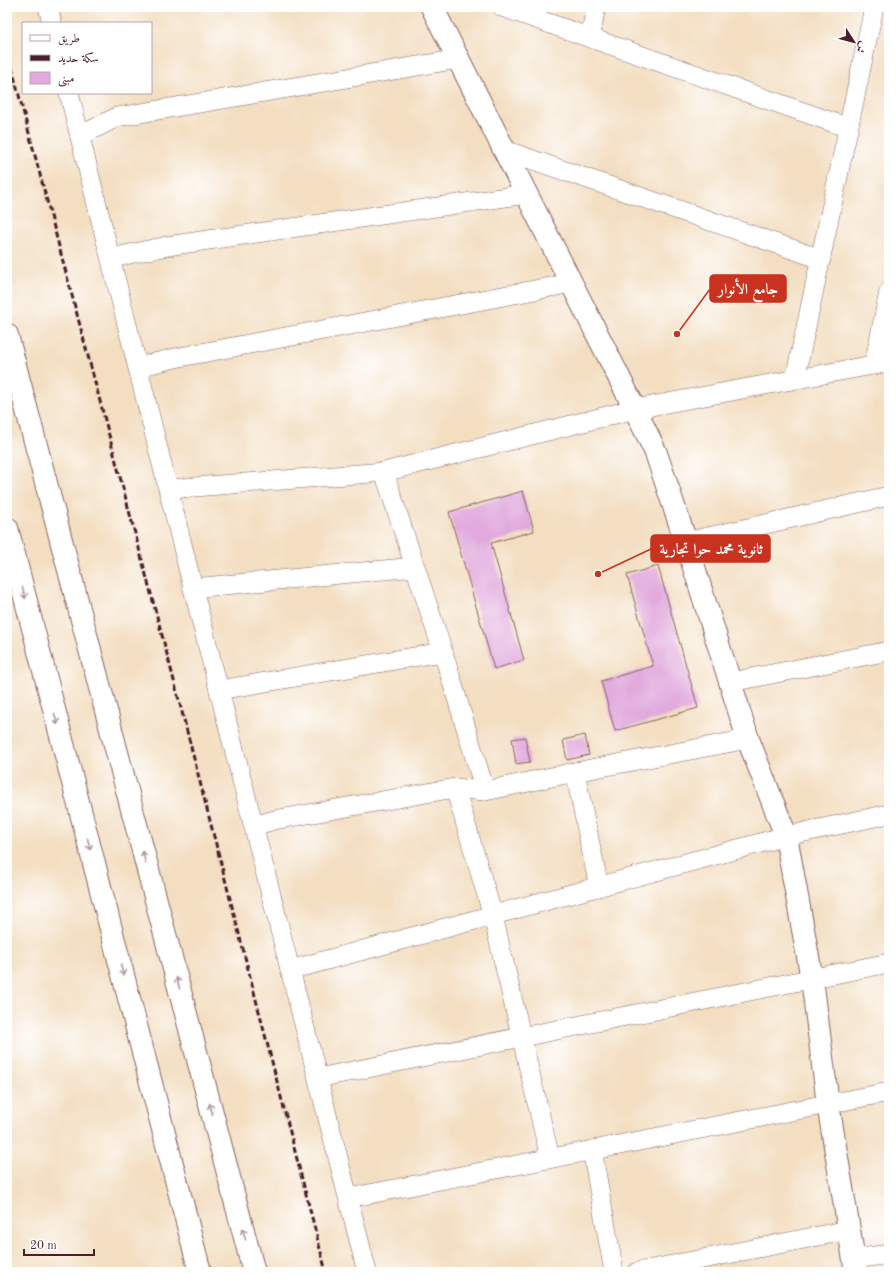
<svg xmlns="http://www.w3.org/2000/svg" width="896" height="1279" font-family="'Old Standard TT',Amiri,serif">
	<style>
		.building { fill: #e1a9dd }
		.lines { fill: none; stroke-linecap: round; stroke-linejoin: round }
		.minor-casing { stroke: #856260; stroke-width: 20 }
		.tertiary-casing { stroke: #856260; stroke-width: 24 }
		.secondary-casing { stroke: #856260; stroke-width: 24 }
		.minor { stroke: #fff; stroke-width: 19 }
		.tertiary { stroke: #fff; stroke-width: 22 }
		.secondary { stroke: #fff; stroke-width: 22 }
		.rail { stroke: #4a1f2b; stroke-width: 3; stroke-dasharray: 6 3; stroke-linecap: butt }
		.oneway { stroke: #ae9aa0 }
		.leader { fill: none; stroke: #c8321e; stroke-width: 1.5 }
		.callout-dot { fill: #c8321e; stroke: #fff; stroke-width: 1.5 }
		.callout { fill: #c8321e; stroke: #c8321e; stroke-width: 1.5 }
		.callout-label { font-size: 15px; text-anchor: middle; font-weight: bold; fill: #fff }
	</style>
	<rect width="100%" height="100%" fill="#fff"/>
	<filter id="ink" filterUnits="userSpaceOnUse"><feTurbulence type="fractalNoise" baseFrequency=".025" numOctaves="2"/><feDisplacementMap in="SourceGraphic" scale="8" xChannelSelector="R" yChannelSelector="G"/><feConvolveMatrix kernelMatrix="1 2 1 2 8 2 1 2 1" color-interpolation-filters="sRGB"/></filter>
	<filter id="wash" filterUnits="userSpaceOnUse"><feTurbulence type="fractalNoise" baseFrequency=".012" numOctaves="4" result="noise"/><feDisplacementMap in="SourceGraphic" scale="16" xChannelSelector="R" yChannelSelector="G"/><feGaussianBlur stdDeviation="0.9" result="paint"/><feColorMatrix in="noise" values="0 0 0 0 0 0 0 0 0 0 0 0 0 0 0 0 0 1.4 0 .05"/><feComposite in="paint" operator="in"/></filter>
	<g filter="url(#wash)">
		<rect width="100%" height="100%" fill="#f3dec1"/>
		<g id="blocks">
			<g class="building">
				<path d="M523,491L534,531L491,543L524,660L494,669L449,512Z"/>
				<path d="M658,566L698,708L615,731L601,681L653,666L627,575Z"/>
				<path d="M585,735L589,755L567,760L563,740Z"/>
				<path d="M525,737L530,762L516,764L512,739Z"/>
			</g>
		</g>
	</g>
	<g filter="url(#ink)">
		<use href="#blocks" fill-opacity="0" stroke="#856260" stroke-width="1"/>
		<g class="lines">
			<g class="minor-casing">
				<g id="minor">
					<path d="M48,7L52,23"/>
					<path d="M502,7L849,128"/>
					<path d="M590,38L596,7"/>
					<path d="M69,93L193,588L367,1272"/>
					<path d="M80,136L117,117L459,59"/>
					<path d="M504,150L821,259"/>
					<path d="M111,258L167,246L527,194"/>
					<path d="M874,365L889,292"/>
					<path d="M138,367L175,358L572,283"/>
					<path d="M795,379L874,7"/>
					<path d="M169,489L384,472"/>
					<path d="M686,542L889,496"/>
					<path d="M193,588L415,567"/>
					<path d="M731,682L889,651"/>
					<path d="M219,690L443,652"/>
					<path d="M575,772L599,887"/>
					<path d="M455,788L493,916L550,1158"/>
					<path d="M485,791L443,652L384,472L635,409L889,362"/>
					<path d="M254,826L274,820L455,788L485,791L575,772L748,739"/>
					<path d="M290,970L786,836L889,814"/>
					<path d="M318,1078L889,963"/>
					<path d="M592,1150L614,1272"/>
					<path d="M349,1198L889,1092"/>
					<path d="M854,1259L889,1254"/>
					<path d="M637,1272L849,1230"/>
				</g>
			</g>
			<g class="tertiary-casing">
				<path id="tertiary" d="M432,7L635,409L656,453L686,542L748,739L786,836L812,979L828,1104L856,1272"/>
			</g>
			<g class="secondary-casing">
				<g id="secondary">
					<path d="M7,335L254,1272"/>
					<path d="M7,528L200,1272"/>
				</g>
			</g>
			<use href="#minor" class="minor"/>
			<use href="#tertiary" class="tertiary"/>
			<use href="#secondary" class="secondary"/>
			<path class="rail" d="M7,50L172,673L326,1272"/>
		</g>
		<defs><path id="oneway-shaft" d="M-6 0H5M1.5-3L5.5 0L1.5 3" fill="none" stroke-width="1.6" stroke-linecap="round" stroke-linejoin="round"/></defs>
		<g class="oneway">
			<use href="#oneway-shaft" transform="translate(24 593) rotate(75)"/>
			<use href="#oneway-shaft" transform="translate(56 719) rotate(75)"/>
			<use href="#oneway-shaft" transform="translate(89 844) rotate(75)"/>
			<use href="#oneway-shaft" transform="translate(144 857) rotate(-105)"/>
			<use href="#oneway-shaft" transform="translate(122 970) rotate(75)"/>
			<use href="#oneway-shaft" transform="translate(178 983) rotate(-105)"/>
			<use href="#oneway-shaft" transform="translate(211 1109) rotate(-105)"/>
			<use href="#oneway-shaft" transform="translate(244 1234) rotate(-105)"/>
		</g>
	</g>
	<path class="leader" d="M677 334L710 289M598 574L651 549"/>
	<g class="callout-dot">
		<circle cx="677" cy="334" r="4"/>
		<circle cx="598" cy="574" r="4"/>
	</g>
	<g class="callout">
		<rect x="710" y="275" width="76" height="27" rx="4"/>
		<rect x="651" y="535" width="119" height="27" rx="4"/>
	</g>
	<g class="callout-label">
		<text x="748" y="294">جامع الأنوار</text>
		<text x="711" y="554">ثانوية محمد حوا تجارية</text>
	</g>
	<rect width="896" height="1279" fill="none" stroke="#fff" stroke-width="24"/>
	<rect x="22" y="22" width="130" height="72" fill="#ffffff" stroke="#b7a5aa"/>
	<rect x="30" y="35" width="20" height="6" fill="#ffffff" stroke="#b7a5aa"/>
	<text x="58" y="42" font-size="12" fill="#4a1f2b">طريق</text>
	<rect x="30" y="55" width="20" height="6" fill="#4a1f2b" stroke="#b7a5aa"/>
	<text x="58" y="62" font-size="12" fill="#4a1f2b">سكة حديد</text>
	<rect x="30" y="72" width="20" height="12" fill="#e1a9dd" stroke="#b7a5aa"/>
	<text x="58" y="82" font-size="12" fill="#4a1f2b">مبنى</text>
	<g transform="translate(854 42) rotate(126)" stroke="#ffffff" stroke-width="3" paint-order="stroke">
	<path d="M0-3L7 15L0 10L-7 15Z" fill="#4a1f2b"/>
	<text y="-6" font-size="11" font-weight="bold" text-anchor="middle" fill="#4a1f2b">ش</text>
	</g>
	<path d="M24 1249v6h70v-6" fill="none" stroke="#4a1f2b" stroke-width="2"/>
	<text x="30" y="1249" font-size="12" fill="#4a1f2b" stroke="#ffffff" stroke-width="3" paint-order="stroke">20 m</text>
</svg>
